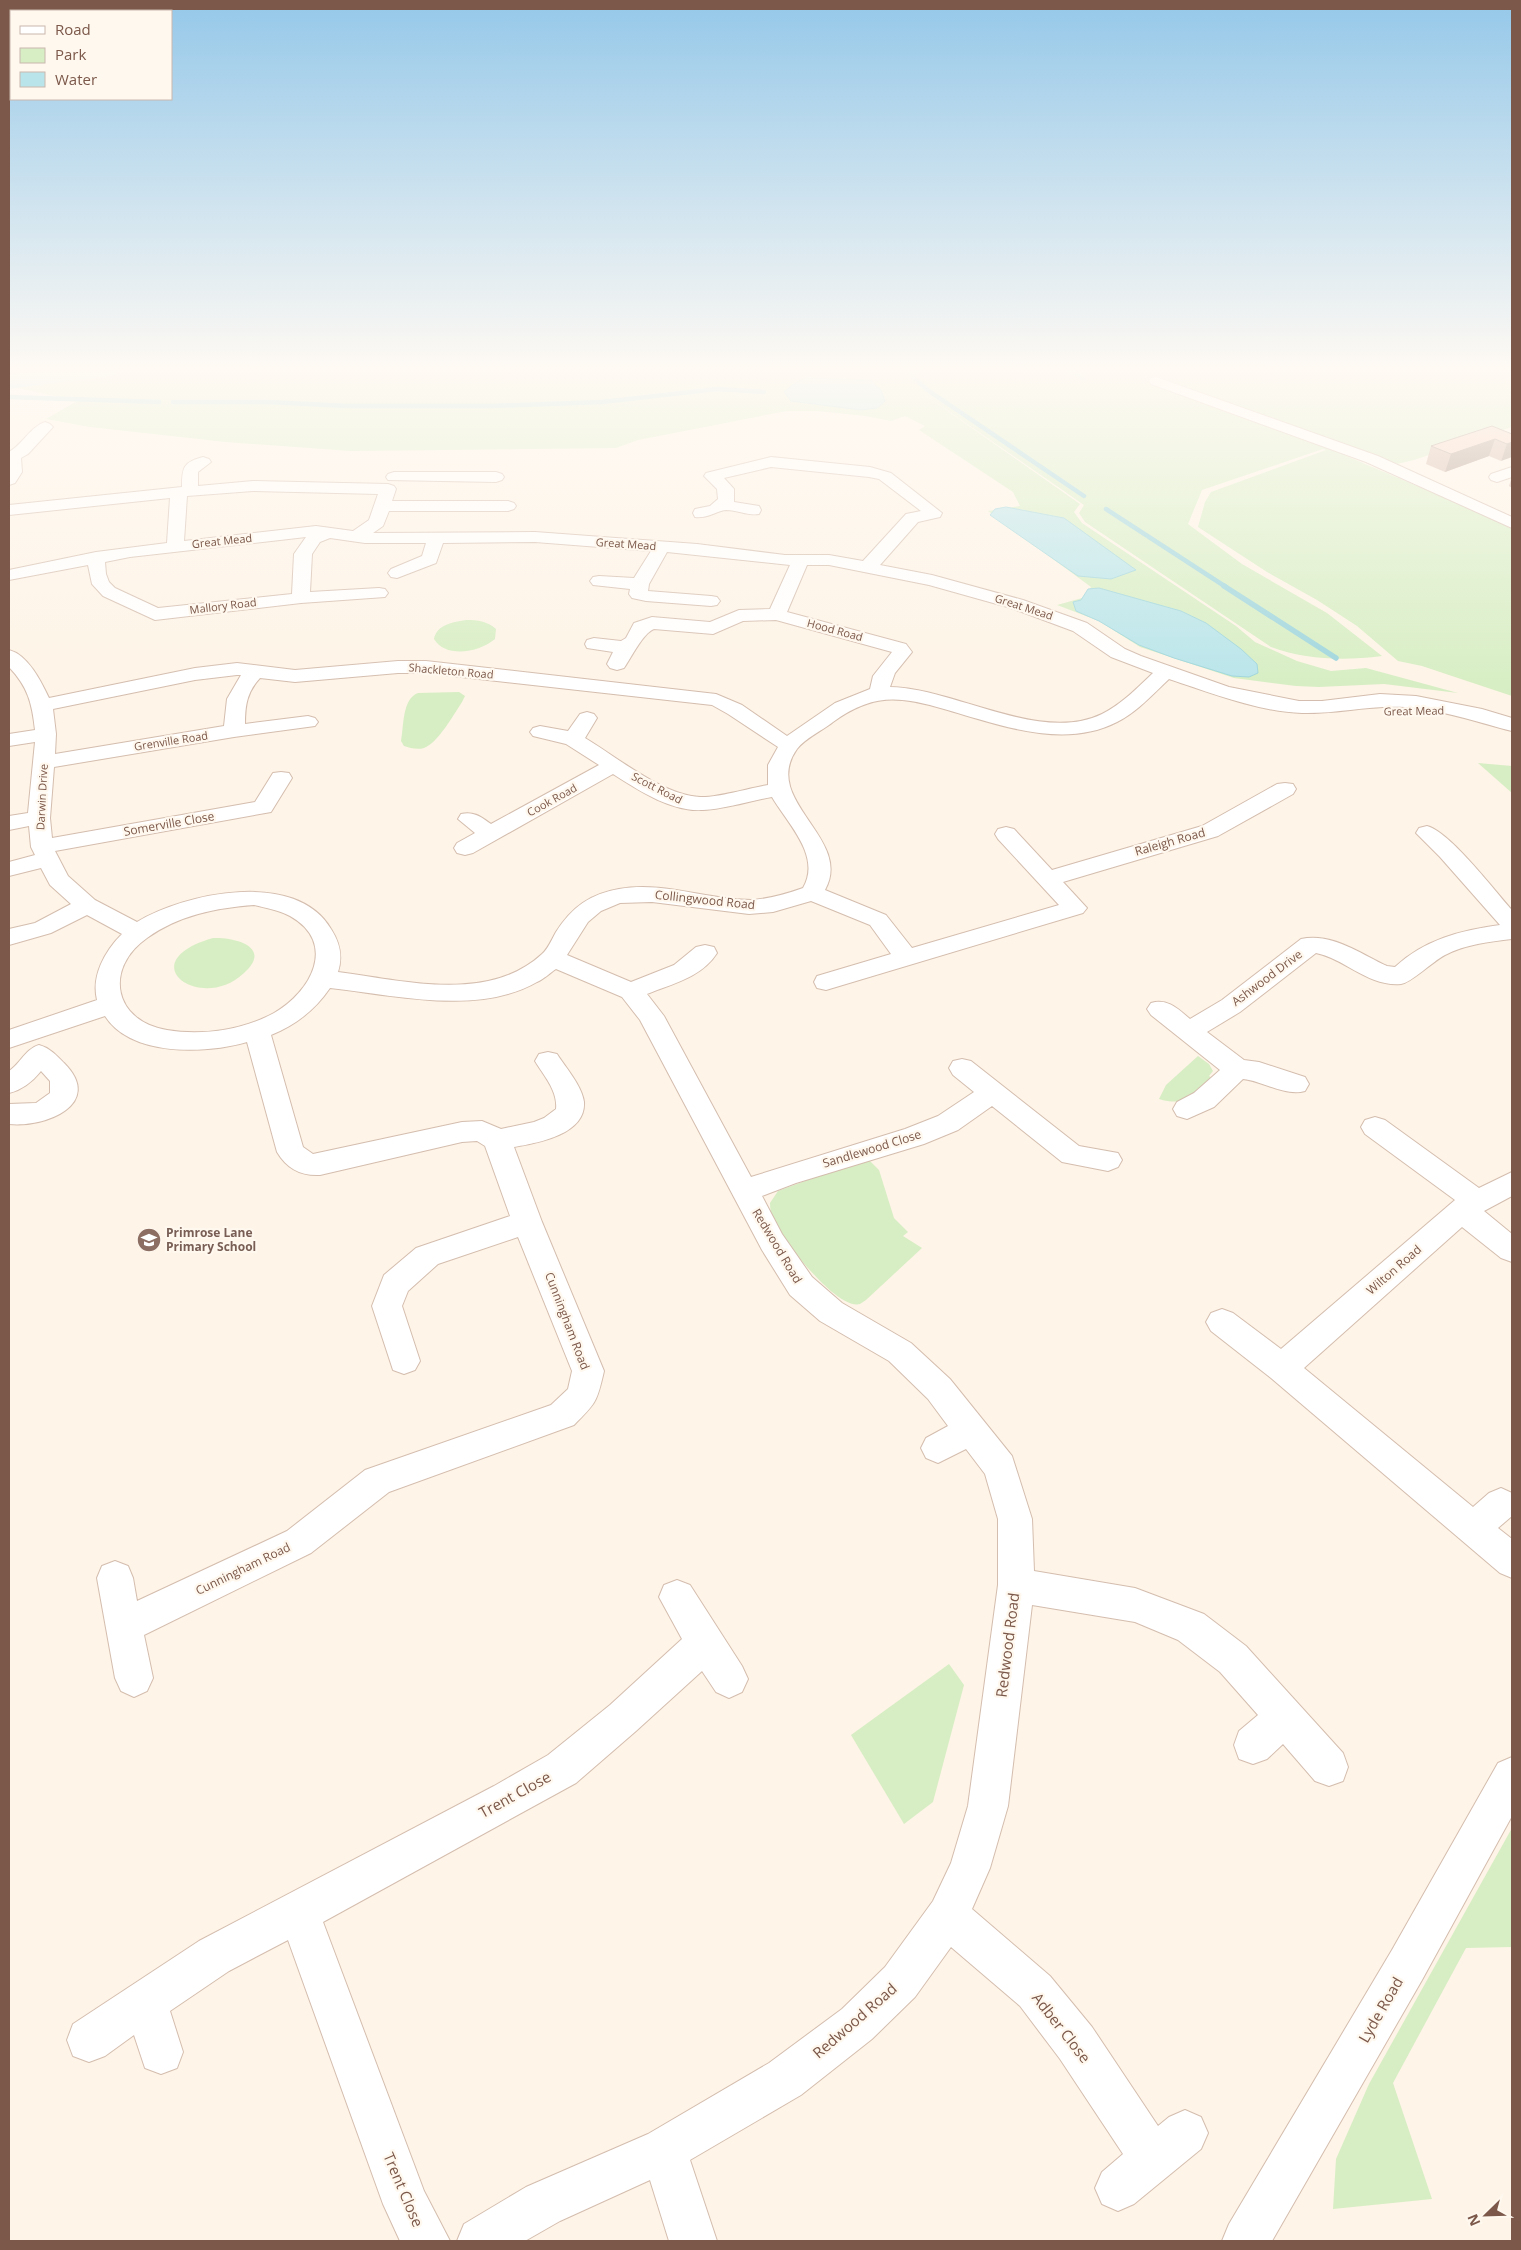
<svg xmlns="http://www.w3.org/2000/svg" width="1521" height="2250" font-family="'Open Sans',sans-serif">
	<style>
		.green { fill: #d7eec4 }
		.water { fill: #b9e5ea; stroke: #9fd6dd }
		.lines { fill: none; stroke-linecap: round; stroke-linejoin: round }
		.stream-far1 { stroke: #9fd6dd; stroke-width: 4.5 }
		.stream { stroke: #9fd6dd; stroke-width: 5.5 }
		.river { fill: #b9e5ea; fill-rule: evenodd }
		.minor-casing { stroke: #d4bdae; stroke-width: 2 }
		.minor { fill: #fff; fill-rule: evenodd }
		.wall { fill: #d4b4a2 }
		.shaded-wall { fill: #ac9284 }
		.building { fill: #f6d1bc; stroke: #ac9284 }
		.labels { text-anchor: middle; stroke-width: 4.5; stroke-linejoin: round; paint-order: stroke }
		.far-street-label { font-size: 11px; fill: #7b5849; stroke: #fff8ef }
		.street-label { font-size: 12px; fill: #7b5849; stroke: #fff8ef }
		.education-label { font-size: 12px; font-weight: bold; fill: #785e54; stroke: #fff8ef; text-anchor: start }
		.near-street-label { font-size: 15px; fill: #7b5849; stroke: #fff8ef }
	</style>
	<rect width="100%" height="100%" fill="#fef4e7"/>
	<g class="green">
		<path d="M9,369H1512V427L1414,460L1388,466L1344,455L1474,510L1512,529V696L1422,666L1398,661L1357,626L1317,600L1267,572L1198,527L1205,502L1211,492L1326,450L1323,449L1202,490L1188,524L1242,564L1327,613L1382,656C1344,661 1307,660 1271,647L1085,522L1079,513L1084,505L908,383L1080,504L1074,512L1082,523L1236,626L1255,642L1297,661L1331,671L1366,668L1458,693L1384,684L1319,687L1296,686L1234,678L1140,647L1099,621L1057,605L1082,598L1091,587L988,511L1020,506L1013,492L919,430L925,426L905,416L891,421L865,416L816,411H787L638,440L616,448L351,451L226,442L90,427L46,419L77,401L9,386Z"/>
		<path d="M466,620C478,620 487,621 496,629L495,639C480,652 446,659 434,639C437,624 454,622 466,620Z"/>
		<path d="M459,692L465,696L462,702C454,714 438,743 424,748C417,750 410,748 404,746L401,741C404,726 402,699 418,693Z"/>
		<path d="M1478,763L1512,766V793Z"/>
		<path d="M213,938C235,937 273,947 244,973C201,1014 129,962 213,938Z"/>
		<path d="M1198,1056L1209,1064L1213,1071L1209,1076L1218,1082C1202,1098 1181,1106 1159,1099L1166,1085Z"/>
		<path d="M867,1158L879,1170L894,1218L908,1232L903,1236L922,1248L866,1300C864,1301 862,1303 860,1304C838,1310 791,1249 780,1232C774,1224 770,1213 770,1203L778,1191Z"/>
		<path d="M949,1664L964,1685L933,1802L904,1824L851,1735Z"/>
		<path d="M1512,1828V1947L1466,1948L1393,2083L1432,2199L1333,2209L1336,2159L1369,2084Z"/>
	</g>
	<g class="water">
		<path d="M805,378L870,380L881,390L885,401L877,408L861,410L791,401L784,392L792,385Z"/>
		<path d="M1006,507L1064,518L1136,570L1111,579L1078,576L990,515L995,509Z"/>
		<path d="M1099,588L1181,611L1206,623L1241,649L1257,664L1258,673L1249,677L1232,676L1174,658L1139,645L1099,621L1076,611L1073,602L1081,600L1088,589Z"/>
	</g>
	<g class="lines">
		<g class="stream-far1">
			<path d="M919,369L912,373L914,378L929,391L1084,496"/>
			<path d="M1068,369L1083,378"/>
			<path d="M9,397L159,402"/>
			<path d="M173,402H268L347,406H492L602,402L717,389L764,392"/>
			<path d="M1106,509L1226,587"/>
		</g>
		<path class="stream" d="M1224,586L1336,658"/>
		<path class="river" d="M54,369H120L116,374L108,376L9,389V375Z"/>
		<g class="minor-casing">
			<g id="minor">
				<path d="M1156,377L1378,456L1512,517V528L1366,462L1151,384L1149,381L1151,378Z"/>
				<path d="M45,422L50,424L53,427L28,454L21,458L22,472L15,483L9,485V452C22,445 31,426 45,422Z"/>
				<path d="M203,457L209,459L211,462L198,472V486L253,481L388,484L394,486L396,489L392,501H508L514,503L516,506L514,509L508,511H389L383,526L373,533L535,532L697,544L785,555H829L863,561L906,514L921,511L879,479L869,477L771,467L724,478L734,489V502L759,506L761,510L759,514C748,516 738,510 726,510C716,511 707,519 695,517L693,513L695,509L710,506L718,499L717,489L704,476L706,473L771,457L870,467L891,473L942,513L940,517L918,522L880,565L932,575L1023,600L1087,623L1125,649L1141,656L1229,687L1299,701H1322L1380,694L1416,696L1482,709L1512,718V731C1480,723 1449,712 1416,708C1377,703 1340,714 1302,713C1260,712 1208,692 1169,679C1153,694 1137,712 1117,722C1063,750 997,724 944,709C899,696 873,693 833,722C822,731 805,738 797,749C760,801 854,838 825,890L886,915L912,948L1059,905L998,839L995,834L998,829L1006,827L1014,829L1052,870L1202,826L1277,784L1285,783L1293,784L1296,789L1293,794L1218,836L1063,882L1087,908L1083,913L826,990L817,988L814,982L817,976L891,954L870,925L811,901L773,912L749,914L652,902L620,903L601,911L588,922L567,955L631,982L674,965L696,947L705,945L714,947L717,953C702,977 672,984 647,994L664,1016L751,1177L905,1129L938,1116L974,1092L953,1075L949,1068L953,1061L962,1059L971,1061L1079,1146L1118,1153L1122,1160L1118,1167L1108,1171L1062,1162L992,1106L958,1130L924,1144L796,1183L762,1196L782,1234L812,1277L842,1303L911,1343L950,1379L1012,1456L1032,1519L1034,1571L1135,1588L1204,1614L1246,1646L1343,1753L1348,1767L1343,1781L1329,1786L1315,1781L1283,1744L1267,1759L1253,1764L1239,1759L1234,1745L1239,1731L1258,1715L1220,1672L1178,1640L1135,1622L1032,1605L1008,1806L990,1868L972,1909L1050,1976L1092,2027L1158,2126L1169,2117L1185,2110L1201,2117L1208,2133L1201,2149L1134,2204L1118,2211L1102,2204L1095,2188L1102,2172L1123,2154L1060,2059L1020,2006L951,1947L915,1997L872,2039L801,2095L690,2160L717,2241H669L650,2180L560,2221L525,2241H457L464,2224L526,2187L648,2134L769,2063L842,2009L885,1967L933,1901L951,1863L968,1806L998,1585V1519L985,1474L966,1449L938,1463L926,1458L921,1448L926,1438L948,1426L928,1399L889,1361L820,1321L790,1295L762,1250L640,1020L622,997L556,969C550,973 544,979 537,982C478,1016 394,995 330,988C315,1010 296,1025 271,1035L303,1147L313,1154L462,1122L482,1121L501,1129L534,1122L544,1118L556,1109C558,1091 544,1076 535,1061L539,1054L548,1052L557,1054C566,1068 582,1086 584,1102C586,1135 536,1143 514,1147L542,1222L604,1371C597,1402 596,1403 574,1425L389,1492L311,1553L144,1635L153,1678L147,1691L134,1697L121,1691L115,1678L97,1578L102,1566L115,1561L128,1566L133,1578L137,1601L287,1531L365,1470L551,1405L568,1389L572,1371L518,1237L438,1264L408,1291L402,1306L420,1361L415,1370L404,1374L393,1370L372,1306L384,1275L416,1248L510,1216L485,1146L477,1141L462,1142L320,1175C301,1176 287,1169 277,1152L247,1042C206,1054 131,1057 105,1016L9,1048V1030L97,1000C91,976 105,951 122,934L87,915L51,933L9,945V929L35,923L71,904L50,885L41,868L9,876V862L35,855L31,847L29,826L9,830V816L28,813L35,742L9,746V734L35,730C32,703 28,687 9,667V650C28,655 41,681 49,698L195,668L237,663L295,670L398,661H426L716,694L742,705L787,736L835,703L870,689L873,676L892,652L776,620L743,621L713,634L654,629C643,633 631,658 624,668L617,670L610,668L607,664L613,652L587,648L585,644L587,640L594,638L621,641L626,638L634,623L652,617L710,622L739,610L770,609L790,565L667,552L649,584L648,591L711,596L717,597L720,601L717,605L711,606L646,601L632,598L629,594L630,589L593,585L590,581L593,577L599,576L634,578L651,551L535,542L443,543L436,563L397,578L391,577L388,573L391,569L422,556L426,543H365L330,538L320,542L312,554L310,592L379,588L385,589L388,593L385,597L301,603L155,620L103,596L92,584L88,565L9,580V570L96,552L167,543L170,498L9,515V505L182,487C182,468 183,462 203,457ZM253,491L378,494L369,520L353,531L316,526L184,541L187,496ZM306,537L294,554L292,594L158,608L115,588L109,582L106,574L105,562L130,557ZM807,565H829L929,585L1011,608L1073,631L1111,657L1153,673C1137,688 1122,704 1102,714C1041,744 954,688 890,687L895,673L912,652L906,644L787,612ZM398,673H426L712,705L728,714L778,747L768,765V785C749,788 717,798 700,797C662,795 617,757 585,738L597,718L594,714L587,712L580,714L568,731L540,726L533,728L530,732L533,736L566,744L599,765L491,824C481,817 474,811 461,814L458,819L475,833L457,843L454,848L457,853L465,855L473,853L613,774C638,790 671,812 703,810C725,809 749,801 772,797C787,823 822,856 803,888C786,894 769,899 751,900C707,900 664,881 619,889C590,894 572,907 556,932C552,939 548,949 542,954C488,1004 402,980 338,972C343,956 340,943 331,929C296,869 185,893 137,922L95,900L68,876L55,851L271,812L292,778L289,773L281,772L273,773L255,802L52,838L50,818L54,767L234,737L315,726L318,722L315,718L308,716L245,724C245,705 247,692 260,678L295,682ZM237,675H241L227,699L224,726L55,754L56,734L53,709L195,680ZM254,905C266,908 279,910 290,916C338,943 311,992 274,1013C243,1030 202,1036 167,1030C113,1021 104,968 147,938C179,915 216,908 254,905Z"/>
				<path d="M1512,467V477L1497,482L1491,480L1489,477L1491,474Z"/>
				<path d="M394,472H496L502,474L504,477L502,480L496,482L388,480L386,477L388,474Z"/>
				<path d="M1427,826C1450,832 1494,890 1512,910V939C1489,942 1466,944 1445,955C1433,961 1411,983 1401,984C1368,987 1344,958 1316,953L1240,1012L1207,1032L1244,1060L1259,1062L1305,1077L1309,1084L1305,1091C1286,1097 1263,1081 1243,1079L1214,1107L1187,1119L1177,1116L1173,1109L1177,1102L1194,1093L1220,1070L1151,1015L1147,1009L1151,1003C1168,998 1178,1009 1190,1019L1222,1000L1301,939C1331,932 1361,954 1387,966L1395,967C1424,940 1461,930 1500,925L1440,857L1416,833L1419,828Z"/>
				<path d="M39,1045C50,1048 56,1055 64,1063C105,1104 45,1128 9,1124V1104L36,1103L50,1093V1081L41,1071C32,1082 22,1090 9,1093V1071C21,1063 25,1049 39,1045Z"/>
				<path d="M1375,1117L1385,1120L1479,1188L1512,1172V1196L1484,1211L1512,1234V1262L1501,1258L1462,1227L1304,1368L1473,1507L1489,1493L1501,1488L1512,1493V1516L1498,1528L1512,1539V1578L1500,1573L1271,1378L1211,1331L1206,1322L1211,1313L1222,1309L1233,1313L1281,1349L1455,1200L1365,1134L1361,1127L1365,1120Z"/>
				<path d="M677,1580L690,1585L742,1666L748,1679L742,1692L729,1698L716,1692L702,1671L636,1731L576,1783L323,1922L424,2191L450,2241H400L383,2204L288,1940L229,1971L170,2011L183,2052L177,2068L161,2074L145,2068L134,2035L105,2056L89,2062L73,2056L67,2040L73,2024L199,1941L494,1786L548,1755L610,1705L682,1639L659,1597L664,1585Z"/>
				<path d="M1512,1757V1816L1422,1980L1272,2241H1222L1229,2224L1392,1950L1498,1763Z"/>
			</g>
		</g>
		<use href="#minor" class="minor"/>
	</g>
	<g class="wall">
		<path d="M1512,434L1501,461L1489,456L1445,472L1426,464L1431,446Z"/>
		<path d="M1512,477V488L1509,486Z"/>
	</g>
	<g class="shaded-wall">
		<path d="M1495,439L1489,456L1445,472L1451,454Z"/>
		<path d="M1512,442V457L1501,461L1507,444Z"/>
	</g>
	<path class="building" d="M1492,426L1512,434V442L1507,444L1495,439L1451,454L1431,446Z"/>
	<linearGradient id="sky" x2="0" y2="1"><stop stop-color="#95c8e9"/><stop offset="0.54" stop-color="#fffaf4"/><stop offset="1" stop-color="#fffaf4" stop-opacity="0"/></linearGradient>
	<rect width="1521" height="684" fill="url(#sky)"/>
	<defs>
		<g id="school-disc" transform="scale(1.25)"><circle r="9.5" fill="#8d6e63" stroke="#fff8ef"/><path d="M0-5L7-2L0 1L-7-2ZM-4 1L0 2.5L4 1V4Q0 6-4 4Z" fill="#fff"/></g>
	</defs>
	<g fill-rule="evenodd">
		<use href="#school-disc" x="149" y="1240"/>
	</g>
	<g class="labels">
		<g class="far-street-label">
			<text transform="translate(222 541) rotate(-6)" y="4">Great Mead</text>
			<text transform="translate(626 544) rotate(4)" y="4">Great Mead</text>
			<text transform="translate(223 606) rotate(-7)" y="4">Mallory Road</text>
			<text transform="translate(1024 607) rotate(18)" y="4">Great Mead</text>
			<text transform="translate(835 630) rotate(15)" y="4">Hood Road</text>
			<text transform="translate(451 671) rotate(5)" y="4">Shackleton Road</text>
			<text transform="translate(1414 711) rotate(-1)" y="4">Great Mead</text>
			<text transform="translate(171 741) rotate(-9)" y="4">Grenville Road</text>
			<text transform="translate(657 788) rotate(27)" y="4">Scott Road</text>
			<text transform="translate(42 797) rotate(-87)" y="4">Darwin Drive</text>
			<text transform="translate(552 800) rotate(-29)" y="4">Cook Road</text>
		</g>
		<g class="street-label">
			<text transform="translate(169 824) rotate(-10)" y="4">Somerville Close</text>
			<text transform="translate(1170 842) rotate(-16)" y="4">Raleigh Road</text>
			<text transform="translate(705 900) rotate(6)" y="4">Collingwood Road</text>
			<text transform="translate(1267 978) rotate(-37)" y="4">Ashwood Drive</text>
			<text transform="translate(872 1149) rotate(-17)" y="4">Sandlewood Close</text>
			<text transform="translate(777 1246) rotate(59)" y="4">Redwood Road</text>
			<text transform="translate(1394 1270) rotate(-41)" y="4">Wilton Road</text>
			<text transform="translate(567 1321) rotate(69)" y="4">Cunningham Road</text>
			<text transform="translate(243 1569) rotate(-26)" y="4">Cunningham Road</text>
		</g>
		<g class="education-label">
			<text x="166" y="1237">Primrose Lane<tspan x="166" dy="14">Primary School</tspan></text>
		</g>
		<g class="near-street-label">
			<text transform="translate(1008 1645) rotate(-83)" y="5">Redwood Road</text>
			<text transform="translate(515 1795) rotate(-29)" y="5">Trent Close</text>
			<text transform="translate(1381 2010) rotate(-60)" y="5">Lyde Road</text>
			<text transform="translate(855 2021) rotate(-41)" y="5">Redwood Road</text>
			<text transform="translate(1061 2028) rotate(52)" y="5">Adber Close</text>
			<text transform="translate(403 2190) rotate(67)" y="5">Trent Close</text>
		</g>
	</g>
	<rect width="1521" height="2250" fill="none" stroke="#7b5849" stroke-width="20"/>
	<rect x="10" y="10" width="162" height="90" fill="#fff8ef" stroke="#cab8ad"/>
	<rect x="20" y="26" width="25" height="8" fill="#ffffff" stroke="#cab8ad"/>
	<text x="55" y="35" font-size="15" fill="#7b5849">Road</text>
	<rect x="20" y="48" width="25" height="15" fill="#d7eec4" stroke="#cab8ad"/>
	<text x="55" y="60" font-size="15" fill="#7b5849">Park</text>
	<rect x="20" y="72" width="25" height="15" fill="#b9e5ea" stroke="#cab8ad"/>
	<text x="55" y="85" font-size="15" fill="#7b5849">Water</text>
	<g transform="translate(1486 2215) rotate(247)" stroke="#fff8ef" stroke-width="4" paint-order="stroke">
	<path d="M0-4L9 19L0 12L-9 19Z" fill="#7b5849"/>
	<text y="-8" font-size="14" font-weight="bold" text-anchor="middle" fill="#7b5849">N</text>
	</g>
</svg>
